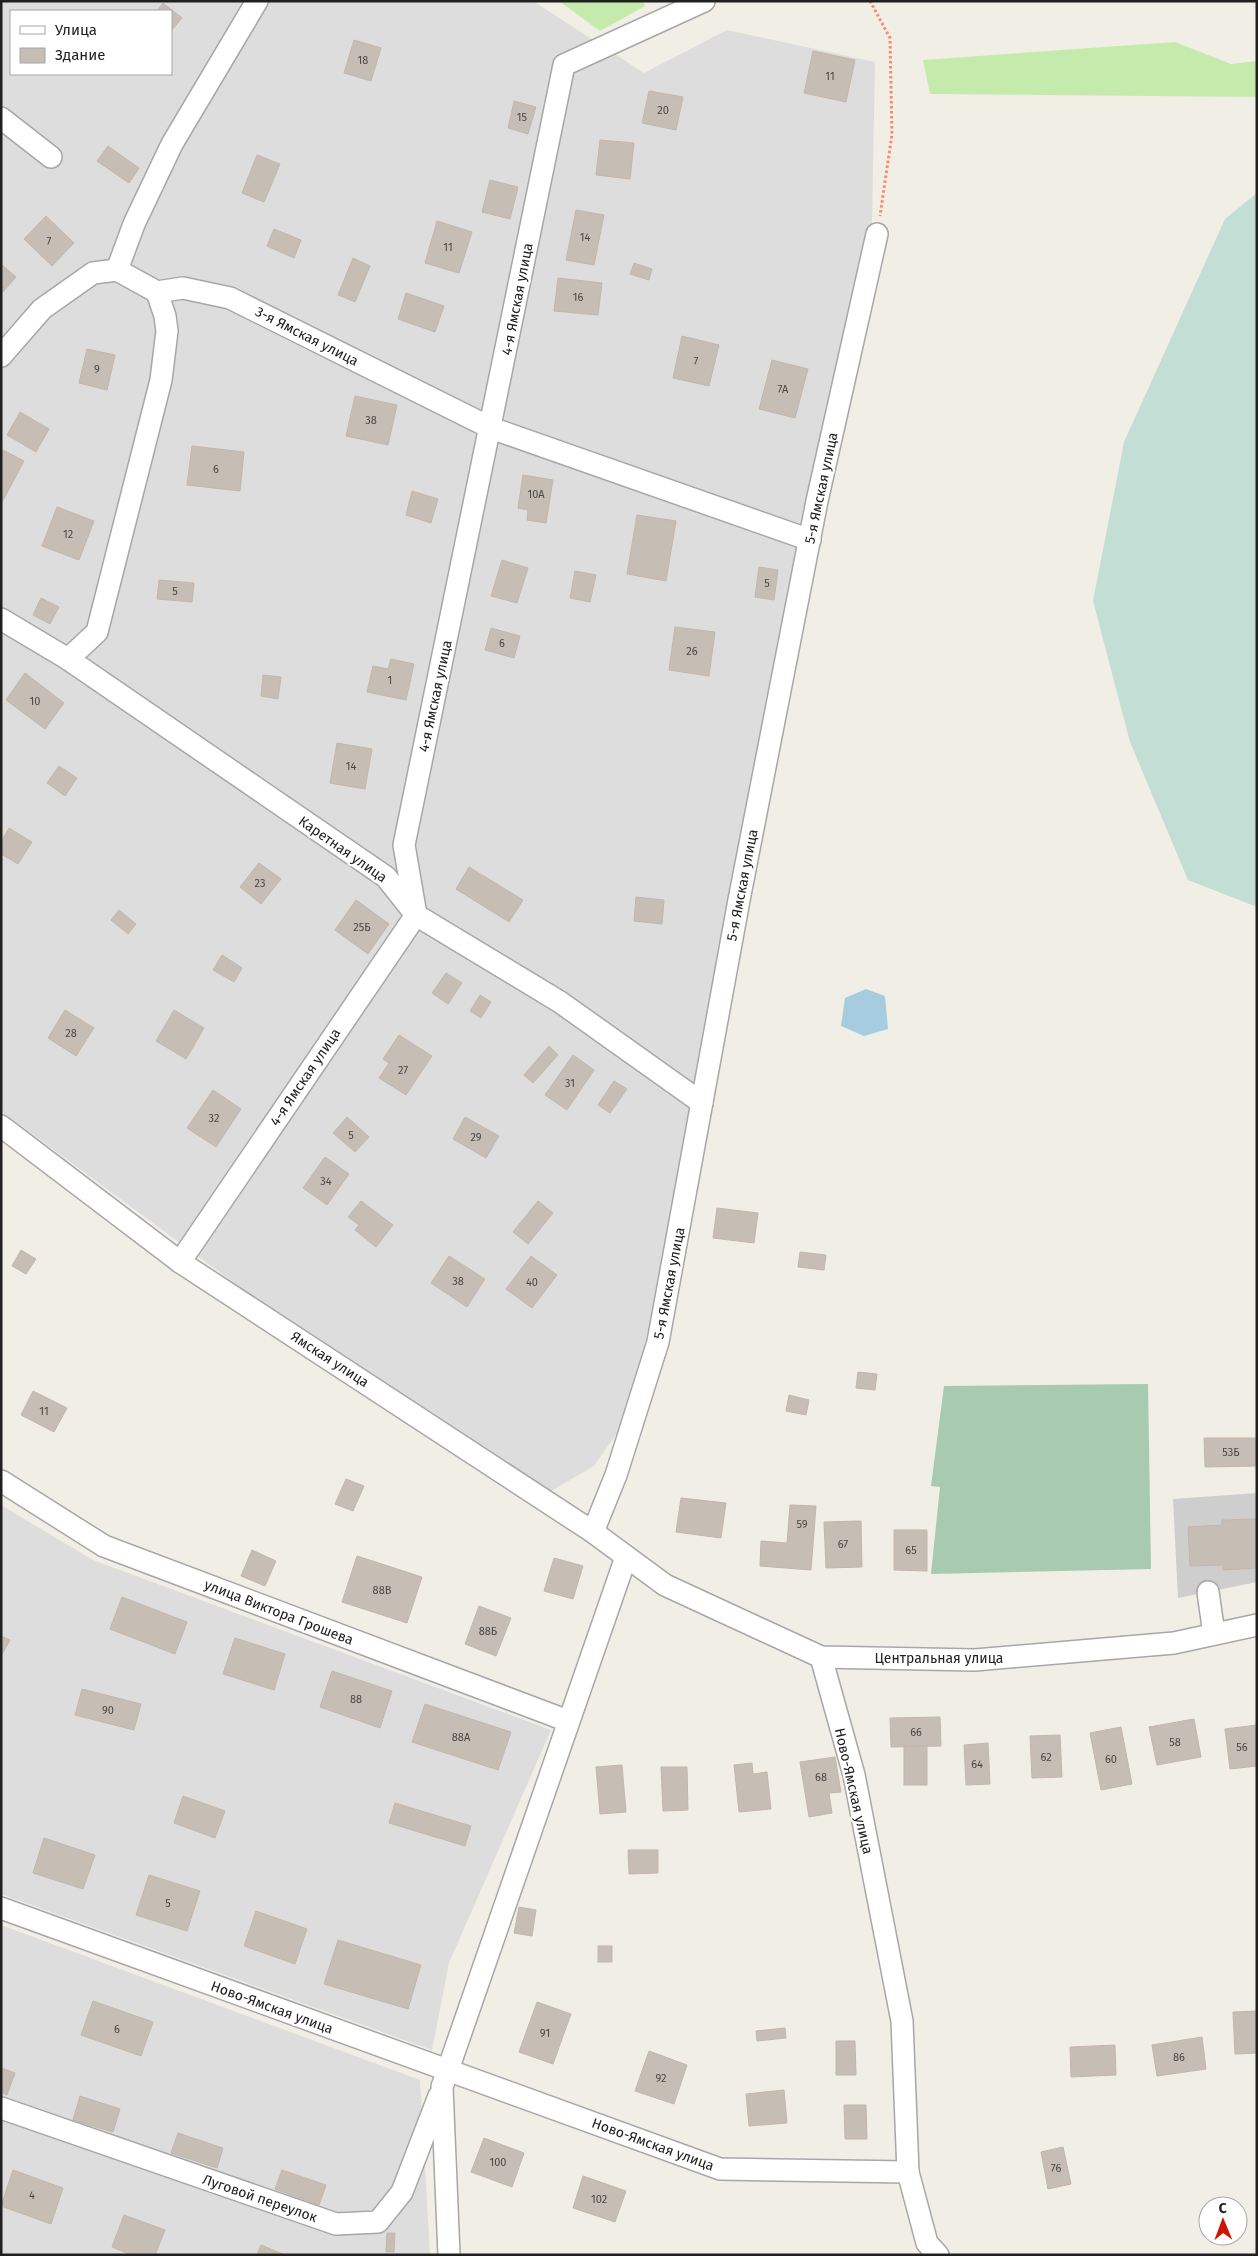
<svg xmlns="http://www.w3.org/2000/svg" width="1258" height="2256" font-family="'Fira Sans',sans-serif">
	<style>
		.residential { fill: #dedddd; fill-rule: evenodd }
		.religious { fill: #cecece }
		.grass { fill: #c5ebac }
		.wetland { fill: #c3dfd5 }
		.cemetery { fill: #a7cab0 }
		.water { fill: #a6ccdf }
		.building { fill: #c6beb5; stroke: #c3b6a8 }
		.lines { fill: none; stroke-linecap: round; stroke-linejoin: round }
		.minor-casing { stroke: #a7a7a7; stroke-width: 24 }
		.path { stroke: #fc896c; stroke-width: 3; stroke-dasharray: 2.5 2.5; stroke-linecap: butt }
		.minor { stroke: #fff; stroke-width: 21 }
		.labels { text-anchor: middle; stroke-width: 4.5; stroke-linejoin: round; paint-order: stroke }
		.number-label { font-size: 11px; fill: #4a4845 }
		.street-label { font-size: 14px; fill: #202020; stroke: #fff }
	</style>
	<rect width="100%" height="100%" fill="#f1eee6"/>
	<g class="residential">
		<path d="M1,1H533L644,73L727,30L875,62L872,222L809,499L655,1341L631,1413L594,1466L546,1494L362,1377L1,1111ZM11,11H171V74H11Z"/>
		<path d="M1,1505L93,1560L551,1730L449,1963L432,2050L1,1894Z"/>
		<path d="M1,1925L420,2080L430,2255H1Z"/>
	</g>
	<path class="religious" d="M1257,1493V1582L1178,1598L1173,1499Z"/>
	<g class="grass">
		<path d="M559,1H643L645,6L600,31Z"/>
		<path d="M1175,42L1231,64L1257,61V97L930,94L923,60Z"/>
	</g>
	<path class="wetland" d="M1257,193V907L1188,880L1130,742L1093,601L1124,442L1225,219Z"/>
	<path class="cemetery" d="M1148,1384L1151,1569L931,1574L940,1487L931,1486L944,1386Z"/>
	<path class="water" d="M866,989L885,996L888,1029L864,1036L841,1026L845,998Z"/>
	<g class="building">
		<path d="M163,3L182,18L171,31V11H157Z"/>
		<path d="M354,40L381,48L371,81L344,73Z"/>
		<path d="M813,51L855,60L846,102L804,93Z"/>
		<path d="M649,91L683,97L676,130L642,123Z"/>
		<path d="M514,101L536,107L528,134L508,128Z"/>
		<path d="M600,140L634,143L630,179L596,175Z"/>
		<path d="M108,146L139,168L129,183L97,161Z"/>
		<path d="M257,155L280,164L264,202L242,193Z"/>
		<path d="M490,180L518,187L510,219L482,212Z"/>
		<path d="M576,210L604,215L594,265L566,260Z"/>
		<path d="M46,216L74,243L52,266L24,239Z"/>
		<path d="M437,221L472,232L459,273L425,263Z"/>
		<path d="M274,229L301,240L294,258L267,246Z"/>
		<path d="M353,258L370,266L355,302L338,295Z"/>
		<path d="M634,263L652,269L649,280L630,274Z"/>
		<path d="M1,264L16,277L1,294Z"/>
		<path d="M558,278L602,283L598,315L554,311Z"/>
		<path d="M406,293L444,306L435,332L398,319Z"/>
		<path d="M682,336L719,345L709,386L673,378Z"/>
		<path d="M87,349L115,355L107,390L79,383Z"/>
		<path d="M772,360L808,369L795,418L759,409Z"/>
		<path d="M355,396L397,405L388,445L346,436Z"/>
		<path d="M20,412L49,429L36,452L7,435Z"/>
		<path d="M192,446L244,452L240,491L187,485Z"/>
		<path d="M1,449L24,461L1,504Z"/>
		<path d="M523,475L553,480L546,523L527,520L528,510L518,508Z"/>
		<path d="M412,491L438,499L431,523L406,515Z"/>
		<path d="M57,507L94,521L79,560L42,546Z"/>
		<path d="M637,515L676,521L666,581L627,574Z"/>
		<path d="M502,560L528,568L517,603L491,596Z"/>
		<path d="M759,567L778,570L774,600L755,597Z"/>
		<path d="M575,571L596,575L590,602L570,598Z"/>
		<path d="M159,580L194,583L192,602L157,599Z"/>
		<path d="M41,598L59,607L50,624L33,615Z"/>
		<path d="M675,627L715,632L709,676L669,670Z"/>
		<path d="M491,628L520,636L514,658L485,650Z"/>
		<path d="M391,659L414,664L406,700L367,692L373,666L388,669Z"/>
		<path d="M25,673L64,703L45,729L6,700Z"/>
		<path d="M263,675L281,677L278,699L261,696Z"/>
		<path d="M337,743L372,749L365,789L330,783Z"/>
		<path d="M59,766L77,778L65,796L47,783Z"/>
		<path d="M9,828L32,842L18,864L1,854V842Z"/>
		<path d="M259,863L281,879L261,904L240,887Z"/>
		<path d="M469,867L523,900L509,922L456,889Z"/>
		<path d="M636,897L664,900L662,924L634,921Z"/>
		<path d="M356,900L389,924L368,954L335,930Z"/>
		<path d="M119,910L136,924L128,934L111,920Z"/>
		<path d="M222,955L242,968L234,982L213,970Z"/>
		<path d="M446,973L462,983L448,1004L432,993Z"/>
		<path d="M480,995L491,1002L481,1018L470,1011Z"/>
		<path d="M65,1010L94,1028L76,1056L48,1038Z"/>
		<path d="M174,1010L204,1028L186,1059L156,1041Z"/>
		<path d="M399,1035L432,1056L406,1095L379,1078L389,1063L383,1059Z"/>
		<path d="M549,1046L558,1055L533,1083L524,1075Z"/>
		<path d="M573,1055L594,1070L567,1110L545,1095Z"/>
		<path d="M614,1081L627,1089L610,1113L598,1105Z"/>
		<path d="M213,1090L241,1109L216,1147L187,1128Z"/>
		<path d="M347,1117L369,1137L355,1152L333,1133Z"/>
		<path d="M465,1117L499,1136L486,1158L453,1139Z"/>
		<path d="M325,1157L349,1174L327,1205L303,1188Z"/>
		<path d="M361,1201L393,1225L376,1247L355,1230L359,1225L348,1217Z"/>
		<path d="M538,1201L553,1213L528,1244L513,1232Z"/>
		<path d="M717,1208L758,1213L754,1243L713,1238Z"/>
		<path d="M21,1250L36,1259L26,1274L12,1266Z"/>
		<path d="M800,1252L826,1255L824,1270L798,1267Z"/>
		<path d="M449,1256L485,1279L467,1307L431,1283Z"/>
		<path d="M531,1256L557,1275L532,1308L506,1289Z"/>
		<path d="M858,1372L877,1374L875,1390L856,1388Z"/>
		<path d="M33,1391L67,1408L54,1432L21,1415Z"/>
		<path d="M789,1395L809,1400L806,1415L786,1411Z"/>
		<path d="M1204,1438H1257V1466L1205,1467Z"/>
		<path d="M346,1479L364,1486L353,1511L335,1504Z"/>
		<path d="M681,1498L726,1503L721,1538L676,1532Z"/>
		<path d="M790,1505L816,1506L811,1570L760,1566L761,1541L787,1543Z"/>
		<path d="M1257,1519V1568L1223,1570V1565L1190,1566L1188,1527L1222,1525V1520Z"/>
		<path d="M861,1521L862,1567L826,1568L824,1522Z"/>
		<path d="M894,1530H927V1571L894,1570Z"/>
		<path d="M252,1550L276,1561L265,1586L241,1576Z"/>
		<path d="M357,1556L422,1577L407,1623L342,1602Z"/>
		<path d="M554,1558L583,1566L573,1599L544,1591Z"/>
		<path d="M122,1597L187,1622L175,1654L110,1629Z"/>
		<path d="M479,1606L511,1618L496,1656L465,1644Z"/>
		<path d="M1,1636L10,1640L1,1656Z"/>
		<path d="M235,1638L285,1654L274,1690L223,1674Z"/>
		<path d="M332,1671L392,1691L380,1728L320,1707Z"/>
		<path d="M82,1689L141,1704L134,1730L75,1715Z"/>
		<path d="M425,1704L511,1732L498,1770L412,1742Z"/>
		<path d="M940,1717L941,1746L891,1747L890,1718Z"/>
		<path d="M1194,1719L1201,1757L1157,1765L1149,1727Z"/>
		<path d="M1257,1725V1766L1230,1769L1225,1729Z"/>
		<path d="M1121,1727L1132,1784L1101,1790L1090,1733Z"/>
		<path d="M1060,1735L1062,1777L1032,1778L1030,1736Z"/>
		<path d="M988,1743L990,1784L966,1785L964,1745Z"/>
		<rect x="904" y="1746" width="23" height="39"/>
		<path d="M835,1757L841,1792L829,1793L832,1813L809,1817L800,1762Z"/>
		<path d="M752,1763L753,1774L767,1772L771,1809L739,1812L734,1765Z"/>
		<path d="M622,1765L626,1812L600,1814L596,1767Z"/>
		<path d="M661,1767H687L688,1810L663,1811Z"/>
		<path d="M183,1796L225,1811L215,1838L174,1823Z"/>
		<path d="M395,1803L471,1826L465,1846L389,1823Z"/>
		<path d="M44,1838L95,1855L83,1889L33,1873Z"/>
		<path d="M628,1850H658V1873L629,1874Z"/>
		<path d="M149,1875L200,1891L187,1931L136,1915Z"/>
		<path d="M519,1907L536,1910L532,1936L514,1933Z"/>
		<path d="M256,1911L307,1929L295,1964L244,1946Z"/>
		<path d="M338,1940L421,1965L408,2009L324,1984Z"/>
		<rect x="598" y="1946" width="14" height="16"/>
		<path d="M93,2001L153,2022L141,2056L81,2035Z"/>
		<path d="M537,2002L571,2014L553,2064L519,2052Z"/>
		<path d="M1257,2011V2053L1235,2054L1233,2012Z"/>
		<path d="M785,2028L786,2038L757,2041L756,2031Z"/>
		<path d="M1202,2037L1206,2069L1157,2076L1152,2045Z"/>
		<path d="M836,2041H855L856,2075H836Z"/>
		<path d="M1115,2045L1116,2075L1071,2077L1070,2047Z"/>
		<path d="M649,2051L687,2065L674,2104L635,2091Z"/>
		<path d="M1,2068L15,2073L7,2095L1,2092Z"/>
		<path d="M784,2090L787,2123L749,2126L746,2094Z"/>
		<path d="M80,2096L120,2109L113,2132L73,2120Z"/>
		<path d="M844,2105H866L867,2139H845Z"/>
		<path d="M178,2133L223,2148L217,2168L171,2153Z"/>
		<path d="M484,2138L524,2153L512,2187L471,2172Z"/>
		<path d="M1063,2147L1071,2184L1048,2189L1041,2152Z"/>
		<path d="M13,2170L63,2188L51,2224L1,2206Z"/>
		<path d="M282,2170L326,2185L319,2205L275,2189Z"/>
		<path d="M583,2176L626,2191L615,2222L573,2208Z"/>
		<path d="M124,2215L165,2230L155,2255H132L112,2247Z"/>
		<path d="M387,2233H395L394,2252H386Z"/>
		<path d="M261,2245L285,2255H257Z"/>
	</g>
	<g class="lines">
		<g class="minor-casing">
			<g id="minor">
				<path d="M1,118L51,157"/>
				<path d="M117,270L157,292L183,288L230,298L491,428L810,540"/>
				<path d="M117,270L134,224L172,144L257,1"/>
				<path d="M1,356L42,309L93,273L117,270"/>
				<path d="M1,619L68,659L386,877L416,915L560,1002L702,1103"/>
				<path d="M68,659L97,632L161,380L167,331L165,316L157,292"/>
				<path d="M1,1126L180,1262L593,1532L665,1585L821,1657L975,1660L1174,1643L1257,1625"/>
				<path d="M180,1262L416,915L404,845L564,65L704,1"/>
				<path d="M1,1481L104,1546L568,1721"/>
				<path d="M593,1532L616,1475L658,1342L739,900L817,501L877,234"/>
				<path d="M1208,1592L1214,1634"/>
				<path d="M1,1908L720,2169L908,2172L902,2021L854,1775L821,1657"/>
				<path d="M1,2108L336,2224L378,2222L402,2192L439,2096"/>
				<path d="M908,2172L927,2243L938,2255"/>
				<path d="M449,2255L442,2087L626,1557"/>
			</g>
		</g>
		<path class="path" d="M870,1L890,38L892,134L880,216"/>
		<use href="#minor" class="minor"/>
	</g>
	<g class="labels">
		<g class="number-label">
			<text x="363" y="64">18</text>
			<text x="830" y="80">11</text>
			<text x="663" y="114">20</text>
			<text x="522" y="121">15</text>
			<text x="585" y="241">14</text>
			<text x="49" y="245">7</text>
			<text x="448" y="251">11</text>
			<text x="578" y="301">16</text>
			<text x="696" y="365">7</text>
			<text x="97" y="373">9</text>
			<text x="783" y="393">7А</text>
			<text x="371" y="424">38</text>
			<text x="216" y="473">6</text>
			<text x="536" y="498">10А</text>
			<text x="68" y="538">12</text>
			<text x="767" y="587">5</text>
			<text x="175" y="595">5</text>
			<text x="502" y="647">6</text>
			<text x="692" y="655">26</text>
			<text x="390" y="684">1</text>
			<text x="35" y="705">10</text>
			<text x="351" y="770">14</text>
			<text x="260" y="887">23</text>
			<text x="362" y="931">25Б</text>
			<text x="71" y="1037">28</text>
			<text x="403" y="1074">27</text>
			<text x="570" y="1087">31</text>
			<text x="214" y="1122">32</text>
			<text x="351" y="1139">5</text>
			<text x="476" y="1141">29</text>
			<text x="326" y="1185">34</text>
			<text x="458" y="1285">38</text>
			<text x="532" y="1286">40</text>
			<text x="44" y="1415">11</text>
			<text x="1231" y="1456">53Б</text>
			<text x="802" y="1528">59</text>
			<text x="843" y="1548">67</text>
			<text x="911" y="1554">65</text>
			<text x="382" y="1594">88В</text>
			<text x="488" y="1635">88Б</text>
			<text x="356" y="1703">88</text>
			<text x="108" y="1714">90</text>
			<text x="916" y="1736">66</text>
			<text x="461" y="1741">88А</text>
			<text x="1175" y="1746">58</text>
			<text x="1242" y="1751">56</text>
			<text x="1046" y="1761">62</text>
			<text x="1111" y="1763">60</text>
			<text x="977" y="1768">64</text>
			<text x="821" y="1781">68</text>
			<text x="168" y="1907">5</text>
			<text x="117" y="2033">6</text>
			<text x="545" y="2037">91</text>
			<text x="1179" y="2061">86</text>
			<text x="661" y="2082">92</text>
			<text x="498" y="2166">100</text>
			<text x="1056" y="2172">76</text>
			<text x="32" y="2199">4</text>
			<text x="599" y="2203">102</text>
		</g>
		<g class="street-label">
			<text transform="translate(517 299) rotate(-79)" y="5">4-я Ямская улица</text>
			<text transform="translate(307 336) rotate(27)" y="5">3-я Ямская улица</text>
			<text transform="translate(821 488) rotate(-78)" y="5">5-я Ямская улица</text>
			<text transform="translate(435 696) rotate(-78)" y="5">4-я Ямская улица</text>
			<text transform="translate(343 849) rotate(35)" y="5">Каретная улица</text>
			<text transform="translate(742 885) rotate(-79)" y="5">5-я Ямская улица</text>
			<text transform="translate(305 1077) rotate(-56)" y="5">4-я Ямская улица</text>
			<text transform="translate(669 1283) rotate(-79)" y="5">5-я Ямская улица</text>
			<text transform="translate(330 1359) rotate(33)" y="5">Ямская улица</text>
			<text transform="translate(279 1612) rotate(21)" y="5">улица Виктора Грошева</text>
			<text x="939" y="1663">Центральная улица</text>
			<text transform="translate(854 1791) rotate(77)" y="5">Ново-Ямская улица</text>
			<text transform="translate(272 2007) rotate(20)" y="5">Ново-Ямская улица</text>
			<text transform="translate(653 2144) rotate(20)" y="5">Ново-Ямская улица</text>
			<text transform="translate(260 2198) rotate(19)" y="5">Луговой переулок</text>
		</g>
	</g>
	<rect width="1258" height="2256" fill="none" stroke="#202020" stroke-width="5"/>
	<rect x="10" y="10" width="162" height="65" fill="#ffffff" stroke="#a6a6a6"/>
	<rect x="20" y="26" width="25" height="8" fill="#ffffff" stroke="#a6a6a6"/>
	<text x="55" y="35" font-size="15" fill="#202020">Улица</text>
	<rect x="20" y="48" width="25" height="15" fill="#c6beb5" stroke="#a6a6a6"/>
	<text x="55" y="60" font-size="15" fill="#202020">Здание</text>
	<g transform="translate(1223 2221) rotate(359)"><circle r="24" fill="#ffffff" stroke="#a6a6a6"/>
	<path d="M0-4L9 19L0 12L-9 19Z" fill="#d01400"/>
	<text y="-8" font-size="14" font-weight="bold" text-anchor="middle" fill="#202020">С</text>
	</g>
</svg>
